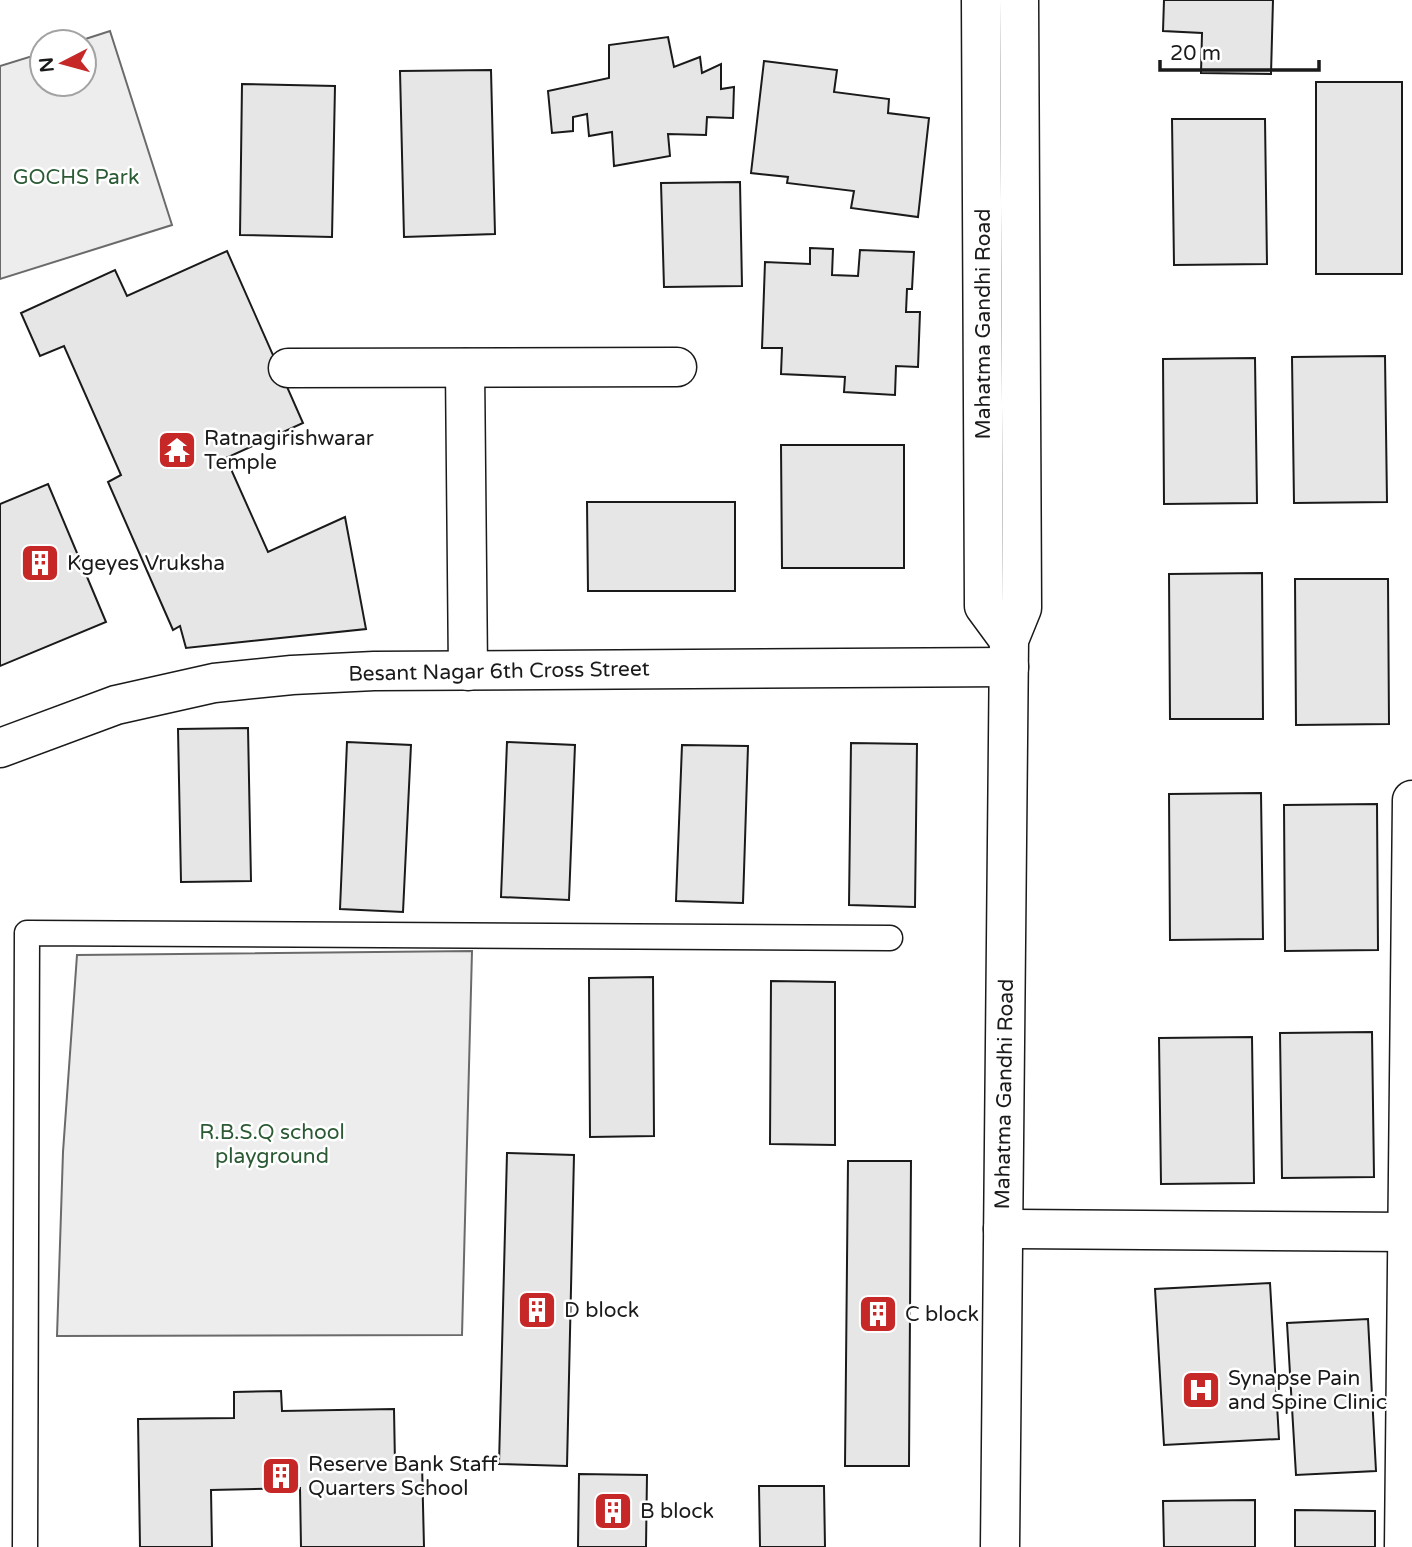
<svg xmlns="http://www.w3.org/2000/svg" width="1412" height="1547" font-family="'Varela Round',sans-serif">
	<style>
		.built { fill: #ededed; stroke: #6a6a6a; stroke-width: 2 }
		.building { fill: #e6e6e6; stroke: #1a1a1a; stroke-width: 2 }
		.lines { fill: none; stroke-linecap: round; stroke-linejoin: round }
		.service-casing { stroke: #1a1a1a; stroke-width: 27 }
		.minor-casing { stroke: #1a1a1a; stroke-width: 41 }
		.secondary-casing { stroke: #1a1a1a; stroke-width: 41 }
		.service { stroke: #fff; stroke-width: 24 }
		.minor { stroke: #fff; stroke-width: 38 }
		.secondary { stroke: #fff; stroke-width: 38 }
		.labels { text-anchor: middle; stroke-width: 5; stroke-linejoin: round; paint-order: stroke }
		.park-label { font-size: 21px; fill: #2b5a34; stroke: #fff }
		.street-label { font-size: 21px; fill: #1a1a1a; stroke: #fff }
		.poi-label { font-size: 21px; fill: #1a1a1a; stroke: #fff; text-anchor: start }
	</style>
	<rect width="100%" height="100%" fill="#fff"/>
	<g class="built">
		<path d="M110,31L172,225L0,279V66L42,53V84H84V42H76Z"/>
		<path d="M472,951L462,1335L57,1336L63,1152L77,955Z"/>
	</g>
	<g class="building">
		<path d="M1164,0H1273L1271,74L1201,73L1202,33L1163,31Z"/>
		<path d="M668,37L674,67L700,57L702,73L721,64V89L734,87L733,118L707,117L706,135L668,134L670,156L614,166L612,132L589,136L587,114L573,117V131L552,133L548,91L609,78V45Z"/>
		<path d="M764,61L837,70L834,92L889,99L888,113L929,118L918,217L851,208L854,191L787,183L788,177L751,173Z"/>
		<path d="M491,70L495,234L404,237L400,71Z"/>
		<rect x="1316" y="82" width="86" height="192"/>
		<path d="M242,84L335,86L332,237L240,235Z"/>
		<path d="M1172,119H1265L1267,264L1174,265Z"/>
		<path d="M740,182L742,286L664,287L661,183Z"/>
		<path d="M810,248L833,249L832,275L858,276L860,250L914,252L912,289H907L906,312H920L918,367L896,366L895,395L844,392L845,377L781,374L782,348H762L765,262L810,264Z"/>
		<path d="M227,251L303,423L226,458L268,552L345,517L366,629L186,648L180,626L173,630L108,482L121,475L64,346L40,356L21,313L115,270L127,296Z"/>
		<path d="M1385,356L1387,502L1294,503L1292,357Z"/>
		<path d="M1255,358L1257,503L1164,504L1163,359Z"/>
		<path d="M781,445H904V568H782Z"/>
		<path d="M48,484L106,622L0,666V504Z"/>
		<path d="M587,502H735V591H588Z"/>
		<path d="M1262,573L1263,719H1170L1169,574Z"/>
		<path d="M1295,579H1388L1389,724L1296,725Z"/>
		<path d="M248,728L251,881L181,882L178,729Z"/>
		<path d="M347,742L411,745L403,912L340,909Z"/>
		<path d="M507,742L575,745L569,900L501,897Z"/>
		<path d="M851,743L917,744L915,907L849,905Z"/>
		<path d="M682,745L748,746L743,903L676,901Z"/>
		<path d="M1261,793L1263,939L1170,940L1169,794Z"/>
		<path d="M1377,804L1378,950L1285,951L1284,805Z"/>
		<path d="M653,977L654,1136L590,1137L589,978Z"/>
		<path d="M771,981L835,982V1145L770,1144Z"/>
		<path d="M1372,1032L1374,1177L1282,1178L1280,1033Z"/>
		<path d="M1252,1037L1254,1183L1161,1184L1159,1038Z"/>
		<path d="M507,1153L574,1155L567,1466L499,1464Z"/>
		<path d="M848,1161H911L909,1466H845Z"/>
		<path d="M1270,1283L1279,1439L1164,1445L1155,1289Z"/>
		<path d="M1368,1319L1376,1471L1296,1475L1287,1323Z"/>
		<path d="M281,1391L282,1411L394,1409L395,1464L422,1463L424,1547H301L300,1488L211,1490L212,1547H140L138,1419L234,1418V1392Z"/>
		<path d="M579,1474L647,1475L646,1547H578Z"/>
		<path d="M759,1486H824L825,1547H760Z"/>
		<path d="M1255,1500V1547H1164L1163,1501Z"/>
		<path d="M1295,1510L1375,1511V1547H1295Z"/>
	</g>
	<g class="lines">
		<g class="service-casing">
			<path id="service" d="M25,1547L27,933L890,938"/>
		</g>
		<g class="minor-casing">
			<g id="minor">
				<path d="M288,368L677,367"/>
				<path d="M465,368L468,671"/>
				<path d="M0,748L116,705L214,683L292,675L374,671L1009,667"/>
				<path d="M1003,1229L1407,1232"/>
				<path d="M1404,1547L1412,800"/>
			</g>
		</g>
		<g class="secondary-casing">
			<g id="secondary">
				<path d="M981,0L984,606L1009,640"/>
				<path d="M1000,1547L1009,640L1022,608L1019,0"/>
			</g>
		</g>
		<use href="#service" class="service"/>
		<use href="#minor" class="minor"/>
		<use href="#secondary" class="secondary"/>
	</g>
	<defs>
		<g id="temple-square" transform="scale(2.0125)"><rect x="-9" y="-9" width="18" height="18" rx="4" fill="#c62828" stroke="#fff"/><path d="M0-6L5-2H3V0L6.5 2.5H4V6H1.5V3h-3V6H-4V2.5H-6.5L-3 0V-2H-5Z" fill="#fff"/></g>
		<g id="building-square" transform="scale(2.0125)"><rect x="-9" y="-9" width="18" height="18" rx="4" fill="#c62828" stroke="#fff"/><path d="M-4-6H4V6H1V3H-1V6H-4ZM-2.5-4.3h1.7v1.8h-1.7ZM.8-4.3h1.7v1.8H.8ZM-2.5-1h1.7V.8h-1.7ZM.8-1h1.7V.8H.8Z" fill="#fff"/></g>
		<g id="hospital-square" transform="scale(2.0125)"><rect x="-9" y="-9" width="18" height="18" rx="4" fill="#c62828" stroke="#fff"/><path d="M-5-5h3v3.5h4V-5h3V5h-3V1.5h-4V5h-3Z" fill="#fff"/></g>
	</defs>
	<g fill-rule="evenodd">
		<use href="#temple-square" x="177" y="450"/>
		<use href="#building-square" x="40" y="563"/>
		<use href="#building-square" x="537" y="1310"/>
		<use href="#building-square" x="878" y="1314"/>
		<use href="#hospital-square" x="1201" y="1390"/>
		<use href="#building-square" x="281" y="1476"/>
		<use href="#building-square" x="613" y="1511"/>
	</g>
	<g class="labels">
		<g class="park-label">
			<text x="76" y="184">GOCHS Park</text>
			<text x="272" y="1139">R.B.S.Q school<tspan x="272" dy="24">playground</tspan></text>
		</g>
		<g class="street-label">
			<text transform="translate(983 324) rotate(-90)" y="7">Mahatma Gandhi Road</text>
			<text transform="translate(499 671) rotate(-1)" y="7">Besant Nagar 6th Cross Street</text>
			<text transform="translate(1004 1094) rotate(-89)" y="7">Mahatma Gandhi Road</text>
		</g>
		<g class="poi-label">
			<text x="204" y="445">Ratnagirishwarar<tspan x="204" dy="24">Temple</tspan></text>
			<text x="67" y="570">Kgeyes Vruksha</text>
			<text x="564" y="1317">D block</text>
			<text x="905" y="1321">C block</text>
			<text x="1228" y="1385">Synapse Pain<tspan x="1228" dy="24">and Spine Clinic</tspan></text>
			<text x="308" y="1471">Reserve Bank Staff<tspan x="308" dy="24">Quarters School</tspan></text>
			<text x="640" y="1518">B block</text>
		</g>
	</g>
	<g transform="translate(63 63) rotate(264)"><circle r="33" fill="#ffffff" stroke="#a3a3a3" stroke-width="2"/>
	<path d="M0-5L12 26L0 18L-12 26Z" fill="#c62828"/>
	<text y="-10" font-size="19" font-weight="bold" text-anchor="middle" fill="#1a1a1a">N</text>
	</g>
	<path d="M1160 60v10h159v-10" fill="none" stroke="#1a1a1a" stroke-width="3.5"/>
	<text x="1170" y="60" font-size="21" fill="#1a1a1a" stroke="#ffffff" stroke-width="5" paint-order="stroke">20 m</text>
</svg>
